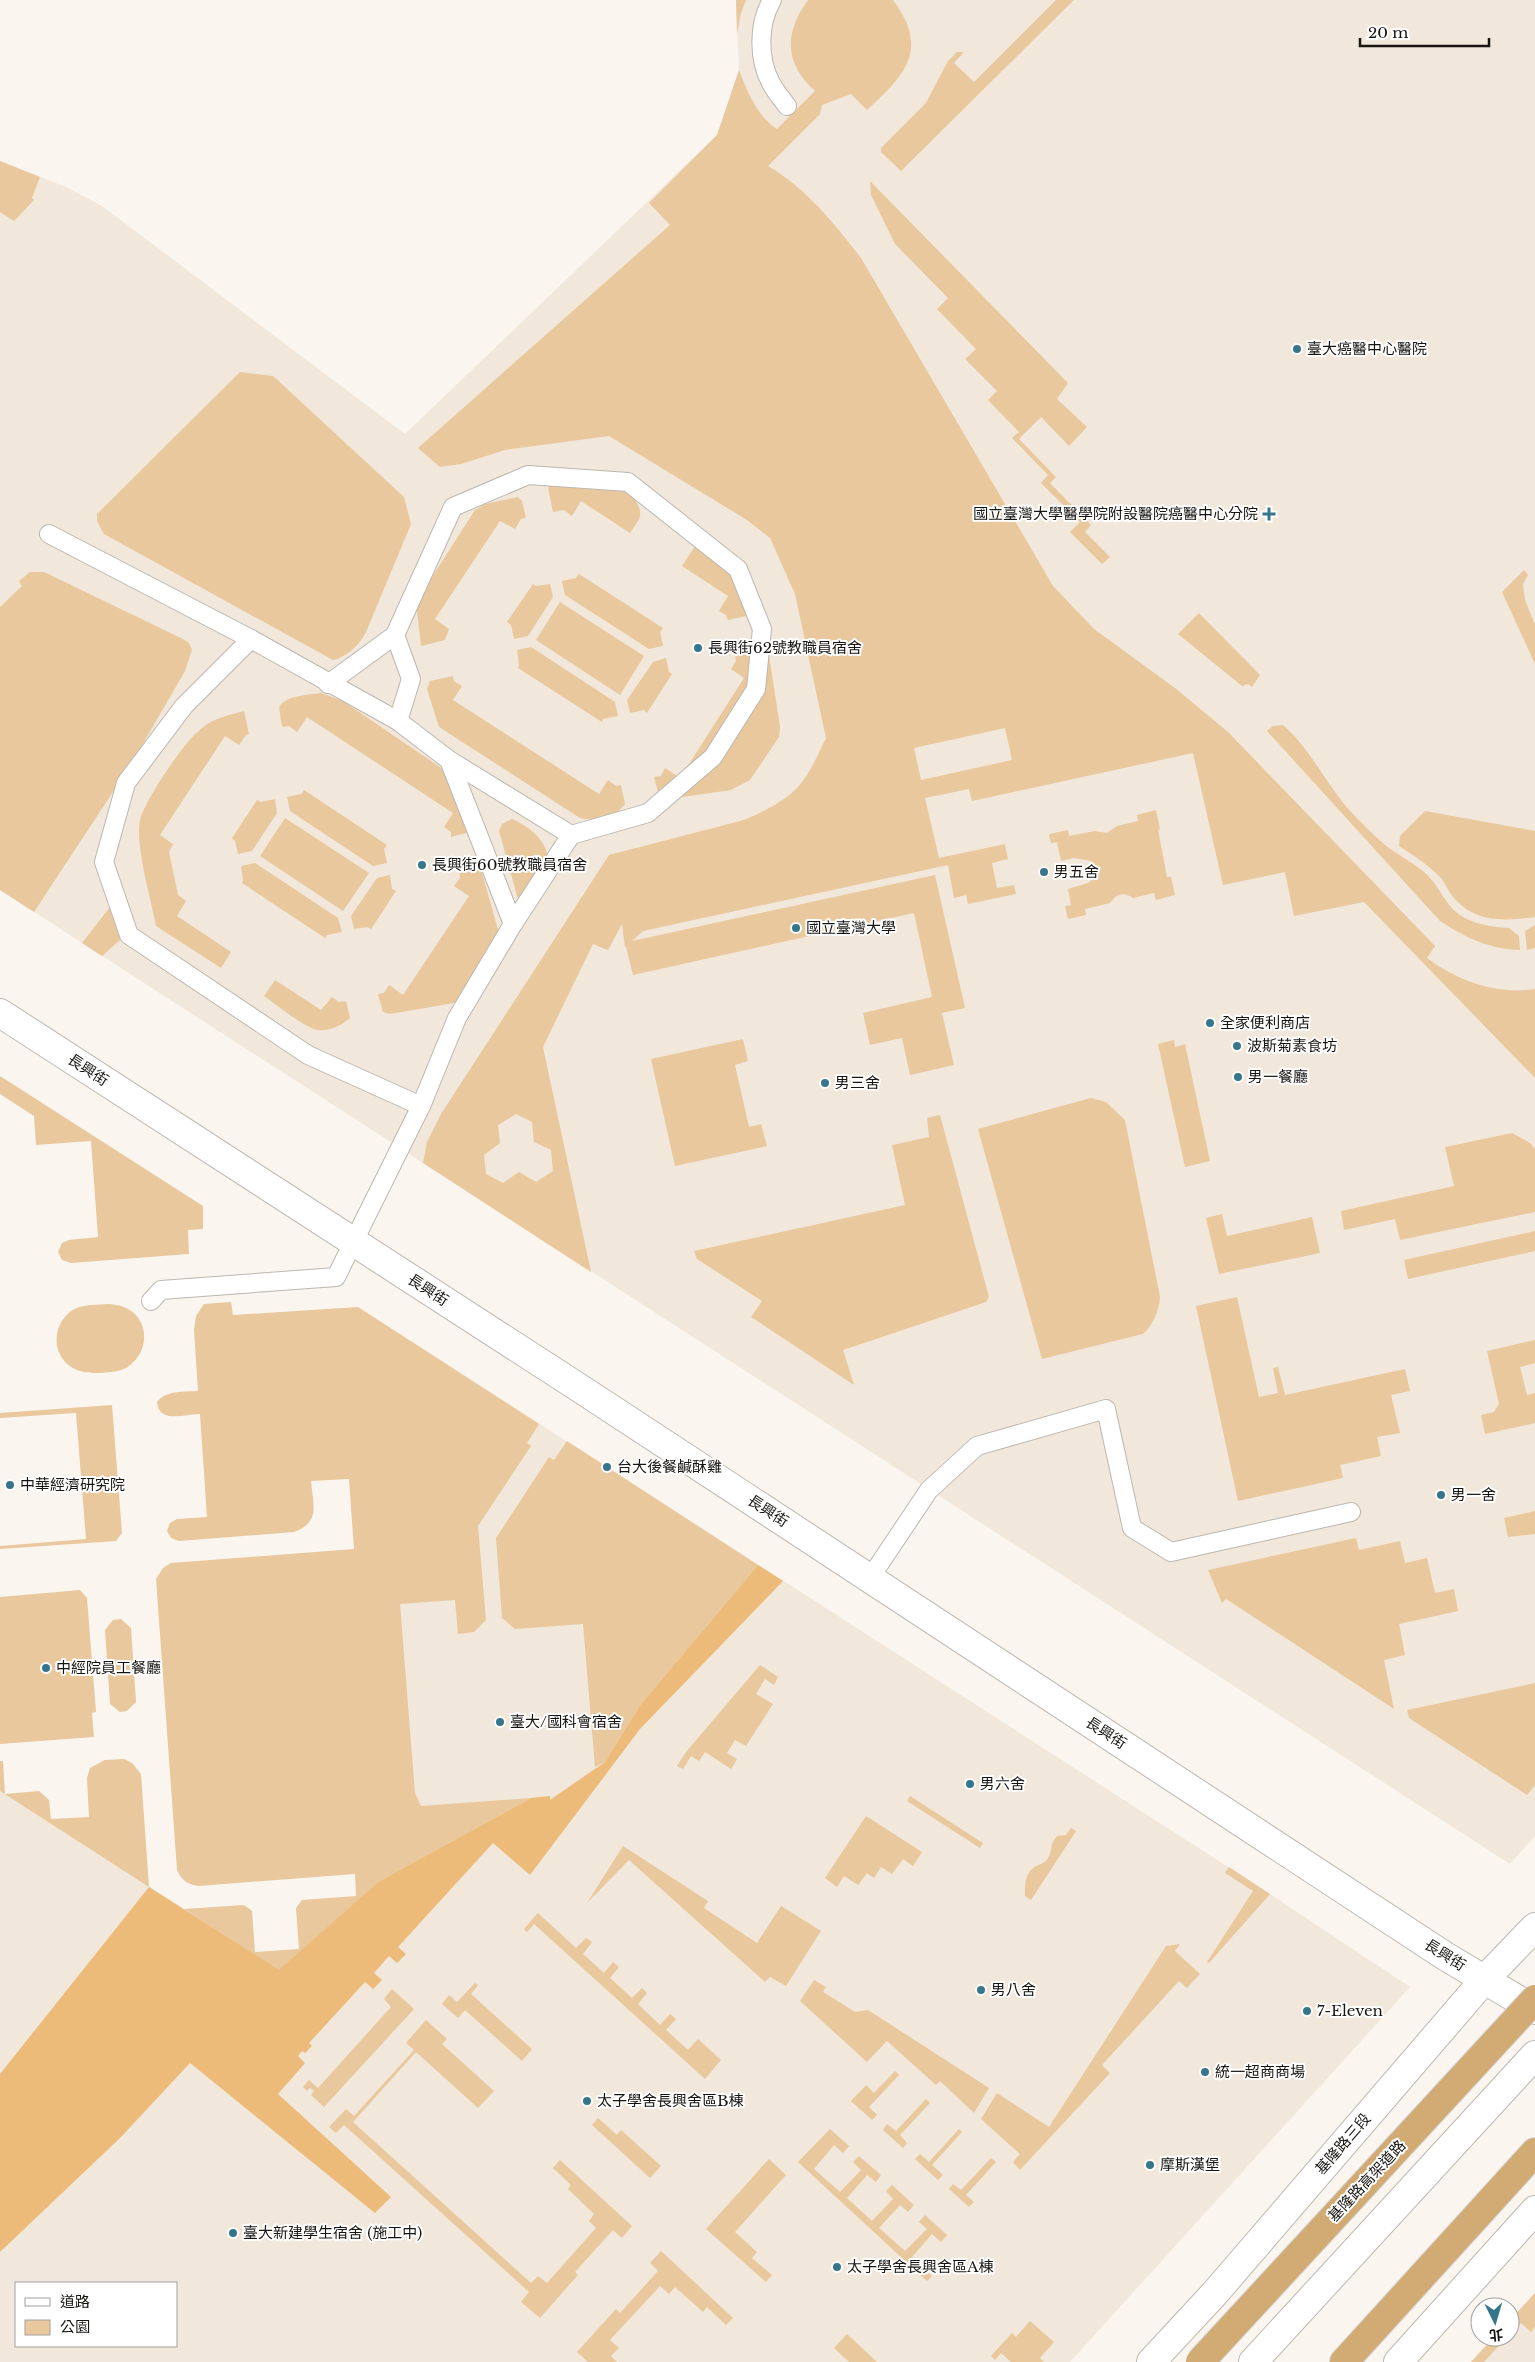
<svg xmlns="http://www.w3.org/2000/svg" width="1535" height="2362" font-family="'Libre Baskerville','Noto Sans TC',serif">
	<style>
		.built { fill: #f1e7da; fill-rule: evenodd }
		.green { fill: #e9c89d; fill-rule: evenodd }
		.forest { fill: #ecbb7a }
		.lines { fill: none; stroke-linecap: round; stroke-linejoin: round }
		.service-casing { stroke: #bcb7b0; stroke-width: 20 }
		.minor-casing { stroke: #bcb7b0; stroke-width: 30 }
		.secondary-casing { stroke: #bcb7b0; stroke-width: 30 }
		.trunk-casing { stroke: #d5d5d4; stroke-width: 30 }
		.service { stroke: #fff; stroke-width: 18 }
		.minor { stroke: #fff; stroke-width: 28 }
		.secondary { stroke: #fff; stroke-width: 28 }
		.trunk { stroke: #d2ab74; stroke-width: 28 }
		.trunk-bridge-casing { stroke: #d5d5d4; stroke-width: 30; stroke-linecap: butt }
		.trunk-bridge { stroke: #d2ab74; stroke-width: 28 }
		.poi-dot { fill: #37758b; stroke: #fff; stroke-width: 2 }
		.labels { text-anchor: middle; stroke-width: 4; stroke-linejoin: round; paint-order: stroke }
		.poi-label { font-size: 15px; fill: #161512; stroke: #fff; text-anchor: start }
		.street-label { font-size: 15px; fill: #161512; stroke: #fff }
	</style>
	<rect width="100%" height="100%" fill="#faf5ee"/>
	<g class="built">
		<path d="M736,0H1535V1836L1510,1864L0,890V161L66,187L102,206L405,434L717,135L739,70Z"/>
		<path d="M411,1341L1270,1894L1410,1987L1070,2362H0V1791L279,1970L378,1882L346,1433ZM16,2283H176V2346H16Z"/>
		<path d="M1535,2293V2362H1471L1494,2337H1510V2320Z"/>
	</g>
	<g class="green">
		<path d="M736,0H746L741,13L737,34Z"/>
		<path d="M808,0H893C930,50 905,75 867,110L851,94L822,105L820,114L768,166C807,189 834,223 861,258L1053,586L1094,629L1175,688L1228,732L1435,946L1427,958C1458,981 1496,995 1535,989V1078L1364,902L1294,916L1285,872L1223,885L1193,753L972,801L969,789L925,798L939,858L1005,844L1008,859L992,863L997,888L1014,885L1016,894L968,904L966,895L954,898L948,865L643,931L632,941L935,875L965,1008L942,1013L954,1065L910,1075L902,1038L870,1045L863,1013L932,997L914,913L633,975L626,947H625L622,924L608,950L593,944L543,1047L591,1272L423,1163L427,1142L441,1114L609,855L744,820C764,811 789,800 802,782C812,769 819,752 826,738L795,594L770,538L747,520L609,436L505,450L461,464L440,467L418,448L670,225L649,203L717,135L739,70C747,91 757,116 777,129L815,91C784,63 784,33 808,0ZM1005,728L1012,760L921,780L914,748ZM516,1114L532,1122L534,1142L551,1150L553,1171L536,1182L519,1172L503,1183L486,1174L484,1155L500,1143L498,1125Z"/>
		<path d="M1056,0H1074L901,171L881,152V148L926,103L948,61L957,52H964L954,63L974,82Z"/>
		<path d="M0,161L40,177L32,198L34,200L14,221L0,212Z"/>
		<path d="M870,181L1068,383L1057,399L1087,427L1069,446L1041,417L1019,439L1056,477L1050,483L1091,525L1085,532L1110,557L1102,564L1070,532L1080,522L1041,483L1048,475L1012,438L1019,432L988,400L997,391L965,359L976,349L937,309L948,298L895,244L871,195Z"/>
		<path d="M240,372L273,376L404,497L411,524L366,632C361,643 346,658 333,660L104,534L97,521V514Z"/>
		<path d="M597,473C611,482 643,496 640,516C639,521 633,528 630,533L581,501L572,516L564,510L553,512L548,488L555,480Z"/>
		<path d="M518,497L522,501L526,518L521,519L515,529L500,521L435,619L449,629L445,640L421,646L416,602L475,510L485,504Z"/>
		<path d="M695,546L718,552L751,607L746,616L728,620L726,615L719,611L728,596L682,566Z"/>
		<path d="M1524,570L1528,575L1523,584L1525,600L1535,625V664L1502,592Z"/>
		<path d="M30,572H44L183,639L189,643L192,650L185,671L130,766L34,912L0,890V607L22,586L19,581Z"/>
		<path d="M579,574L663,628L660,632L663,646L649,649L565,595L562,581L576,578Z"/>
		<path d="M533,584L536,586L550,584L553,597L528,636L514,639L511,625L507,622Z"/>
		<path d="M560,602L644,656L620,695L536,640Z"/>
		<path d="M1199,613L1260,675L1252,687L1248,684L1242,686L1178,634Z"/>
		<path d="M531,647L615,702L618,716L603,719L602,722L518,668L519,665L517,650Z"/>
		<path d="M754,651L769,655L780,727L779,737L750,780L731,790L676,798L659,796L654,777L661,776L665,768L680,778L744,678L731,669L736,661L735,655Z"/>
		<path d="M666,658L669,672L672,674L647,713L644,710L630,713L627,700L653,662Z"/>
		<path d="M453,676L454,681L462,686L453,700L599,794L608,780L616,786L621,785L625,804C616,817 596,822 580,818L439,727L427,689L430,681Z"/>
		<path d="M321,693L343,701L447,772L470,832L451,837V832L444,827L453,813L307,717L297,732L289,726L282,727L279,707C286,695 309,695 321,693Z"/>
		<path d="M244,711L249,734L246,735L239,745L225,736L160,835L173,844L169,852L178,895L186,901L177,916L231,952L221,968L156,926C151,898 135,847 140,820C145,800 185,740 202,728C214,718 229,715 244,711Z"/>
		<path d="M1283,725C1310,748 1327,786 1351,812C1362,823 1373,835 1384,844C1397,855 1413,862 1425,873C1436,882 1441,895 1450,906C1464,923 1489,927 1509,928L1519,936L1520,950C1489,949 1466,938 1440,921L1267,731L1273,726Z"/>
		<path d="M304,790L387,845L384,849L387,863L373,866L290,811L287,797L301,794Z"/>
		<path d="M275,799L277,813L252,851L238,854L235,841L232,838L257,800L261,802Z"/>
		<path d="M1156,810L1160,829L1158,830L1167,877H1171L1175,895L1156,900L1154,893L1133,898C1124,891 1116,894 1110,903L1085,909L1086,915L1068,919L1065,906L1071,905L1068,889L1088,883L1095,877V868L1091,861L1074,858L1061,861L1057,842L1051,843L1049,834L1068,830L1069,836L1095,831L1107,833L1117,826L1138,821L1137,815Z"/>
		<path d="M1425,811L1535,831V917C1504,921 1476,923 1454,898C1448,891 1445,882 1439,876C1427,864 1413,855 1399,846L1400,836Z"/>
		<path d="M285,818L369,873L343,911L260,856Z"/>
		<path d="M512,819C528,826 550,841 547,862C546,874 534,895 529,906L518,899L499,831L502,824Z"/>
		<path d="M255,863L338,918L342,932L327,935L325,938L242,883L243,880L241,866Z"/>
		<path d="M478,868L481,869L502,944L467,997L454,1003L390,1014L383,1012L378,994L384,993L389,985L403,995L469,896L454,886L460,878L459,871Z"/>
		<path d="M390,875L392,889L396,891L371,929L367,927L354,929L351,916L377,878Z"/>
		<path d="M117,898L132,929L102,956L82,943Z"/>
		<path d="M1535,925V948L1527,950L1525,931Z"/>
		<path d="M275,980L321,1010L332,997L339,1002L346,1001L350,1018C341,1026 326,1033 314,1029C300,1024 277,1005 264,996Z"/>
		<path d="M743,1039L748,1061L735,1065L749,1127L761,1124L767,1146L675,1166L651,1059Z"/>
		<path d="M1174,1040L1175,1047L1185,1044L1210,1161L1185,1167L1158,1044Z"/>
		<path d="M0,1076L203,1206V1229L188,1230L189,1254L71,1263L62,1260L58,1252L62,1243L69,1240L98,1237L91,1141L36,1145L34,1116L0,1094Z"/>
		<path d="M1091,1098L1106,1102L1125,1120L1160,1297C1159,1311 1153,1325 1143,1334L1042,1359L978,1129Z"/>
		<path d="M940,1115L989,1297L986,1302L843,1350L854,1385L751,1317L762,1301L697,1259L694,1251L905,1205L892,1145L929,1137L927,1118Z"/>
		<path d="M1512,1133L1530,1143L1535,1149V1212L1400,1240L1395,1219L1344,1230L1341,1211L1454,1186L1445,1147Z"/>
		<path d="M1222,1214L1227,1236L1312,1217L1320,1253L1219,1274L1206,1218Z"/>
		<path d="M1535,1231V1251L1408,1279L1404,1260Z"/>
		<path d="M1237,1297L1259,1397L1278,1393L1273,1368L1278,1367L1285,1395L1405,1369L1410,1391L1391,1395L1400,1433L1377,1437L1381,1456L1340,1465L1343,1478L1238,1501L1196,1306Z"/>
		<path d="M231,1302L233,1315L358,1307L539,1424L527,1443L531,1446L478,1526L486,1620L474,1632L458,1634L455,1600L400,1604L415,1793L421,1806L531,1798L378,1882L279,1971L184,1909L244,1905L252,1911L255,1952L299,1949L296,1908L302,1900L356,1896L355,1874L199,1886C187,1884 182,1881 177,1870L156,1579L163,1568L171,1563L354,1549L349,1479L311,1481C313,1505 321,1522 294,1532L179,1541L171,1538L167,1531L170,1523L177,1519L207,1517L200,1414C184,1414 159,1424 157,1402C166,1390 184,1392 198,1391L194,1330L196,1316L204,1304Z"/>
		<path d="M109,1304C114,1305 120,1305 124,1307C149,1317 151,1350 129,1366C121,1372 110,1372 100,1373C93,1373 84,1373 77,1370C52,1360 50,1327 71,1311C81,1304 97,1305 109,1304Z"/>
		<path d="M1535,1340V1363L1520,1367L1527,1395L1535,1393V1423L1485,1434L1481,1415L1494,1412L1499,1404L1487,1351Z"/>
		<path d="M112,1405L122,1533L116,1541L0,1549V1546L86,1539L76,1413L0,1418V1413Z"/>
		<path d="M567,1441L758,1565L641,1704L605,1762L595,1767L583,1624L515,1629L502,1618L496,1538L549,1457L554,1460Z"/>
		<path d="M1535,1511V1534L1508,1537L1504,1518Z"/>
		<path d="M1356,1538L1359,1550L1400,1541L1405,1563L1427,1558L1435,1593L1454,1589L1458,1611L1399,1624L1405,1655L1384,1660L1394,1709L1226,1599L1222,1603L1208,1570Z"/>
		<path d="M80,1590L87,1598L96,1712L92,1713L94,1737L0,1744V1597Z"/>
		<path d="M121,1619L131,1628L136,1702L127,1711L120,1712L110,1704L105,1630L113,1620Z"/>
		<path d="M760,1665L778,1677L774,1685L765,1679L756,1694L773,1704L746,1746L735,1740L727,1753L737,1759L731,1769L705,1752L699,1761L691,1756L683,1769L677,1766L686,1752Z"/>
		<path d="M1535,1683V1785L1527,1795L1409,1718L1407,1710Z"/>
		<path d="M124,1759L132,1763L141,1774L149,1887L0,1791V1761H3L5,1794L39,1791L49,1800L51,1819L89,1817L87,1778L90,1768L105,1760Z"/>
		<path d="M910,1796L983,1843L980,1848L907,1801Z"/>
		<path d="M866,1816L922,1852L913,1866L903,1859L892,1874L881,1867L874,1878L867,1873L858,1885L844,1876L837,1887L825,1878Z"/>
		<path d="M1071,1828L1076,1831L1031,1900L1025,1896C1025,1887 1024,1876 1032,1869C1037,1864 1044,1865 1048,1858C1053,1850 1049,1845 1057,1836L1066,1835Z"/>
		<path d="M623,1846L708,1901L704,1908L757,1943L781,1906L821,1931L786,1986L770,1977L765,1982L629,1860L587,1903Z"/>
		<path d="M1229,1867L1270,1894L1209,1963L1207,1962L1253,1891L1225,1873Z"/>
		<path d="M538,1913L576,1948L586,1938L592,1942L583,1954L604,1973L613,1962L619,1967L610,1978L632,1998L642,1988L647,1993L638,2004L660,2025L670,2014L676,2019L666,2030L688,2050L698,2039L721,2060L705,2079L534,1924L527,1932L524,1929Z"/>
		<path d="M1180,1944L1175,1951L1200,1974L1187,1988L1179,1981L1102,2065L1110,2073L1020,2170L1013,2162L1020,2154L981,2119L997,2093L1049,2127L1166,1946Z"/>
		<path d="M814,1980L826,1987L823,1992L855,2012L868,2010L989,2088L974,2113L940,2081L936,2085L887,2041L867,2062L800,2001Z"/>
		<path d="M475,1983L478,1985L471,1994L532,2049L522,2061L465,2010L458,2018L442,2004L449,1995L457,2002Z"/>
		<path d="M392,1989L414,2009L324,2107L311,2095L314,2091L310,2088L307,2091L303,2087L309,2080L318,2088L391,2007L384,1999Z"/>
		<path d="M426,2020L447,2039L442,2044L494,2091L478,2108L416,2052L353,2122L531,2283L538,2276L547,2283L596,2228L589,2221L594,2214L568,2189L571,2185L553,2168L560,2160L632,2226L622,2238L613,2230L575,2272L578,2275L540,2318L521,2302L529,2292L344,2125L336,2133L329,2127L346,2109L354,2116L414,2050L406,2043Z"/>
		<path d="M895,2071L899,2075L869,2107L877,2115L872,2120L851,2101L866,2085L874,2093Z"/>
		<path d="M926,2099L930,2103L900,2135L907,2143L903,2148L883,2130L887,2124L896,2131Z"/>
		<path d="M598,2118L617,2135L621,2130L661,2166L650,2178L592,2125Z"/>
		<path d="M830,2129L849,2146L843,2153L834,2145L814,2169L840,2192L861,2170L853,2162L859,2156L881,2175L876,2182L867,2175L847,2198L872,2221L893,2199L886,2191L892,2185L914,2205L908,2212L900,2205L879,2228L905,2251L927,2229L919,2222L925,2215L947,2235L941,2242L932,2234L912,2257L932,2276L927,2281L798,2162Z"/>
		<path d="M959,2129L962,2132L932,2165L943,2175L938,2180L915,2159L920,2154L929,2162Z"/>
		<path d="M991,2158L996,2162L966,2195L974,2202L969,2207L949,2189L953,2184L961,2190Z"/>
		<path d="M769,2159L786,2175L735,2232L757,2252L752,2258L772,2275L766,2282L706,2229Z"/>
		<path d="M661,2251L733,2318L726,2325L707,2307L703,2312L675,2287L669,2294L660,2286L610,2340L619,2348L611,2356L617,2362H588L577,2352L616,2309L620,2313L658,2271L650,2263Z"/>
		<path d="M1535,2293V2327L1531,2332L1521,2323L1510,2334V2320Z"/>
		<path d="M1030,2321L1054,2342L1040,2358L1044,2362H1011L1001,2353L995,2360L991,2356L1012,2333L1016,2337Z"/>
		<path d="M847,2334L877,2362H849L834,2348Z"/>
		<path d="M1494,2337H1507L1484,2362H1471Z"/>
	</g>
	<path class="forest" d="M758,1565L783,1581L640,1729L530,1875L493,1843L398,1947L406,1954L397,1963L389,1956L374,1973L382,1980L373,1989L365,1982L309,2043L312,2046L305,2053L302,2051L298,2056L305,2063L278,2094L391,2197L375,2213L190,2063L120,2138L0,2252V2074L149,1887L279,1970L378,1882L531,1798L550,1796V1800L605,1762L641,1704Z"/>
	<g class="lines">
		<g class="service-casing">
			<g id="service">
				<path d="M772,0C758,24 758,59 771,83C775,91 782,99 787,106"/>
				<path d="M49,534L251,639L398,721L449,760L571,835"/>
				<path d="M395,635L411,679L398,721"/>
				<path d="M251,639L184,706L126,783L104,862L129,935L308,1055L421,1106"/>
				<path d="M449,760L513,924"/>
				<path d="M151,1301L161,1290L336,1277L421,1106L457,1018L513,924L571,835L648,813L713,757L756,689L762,629L738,569L628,482L528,475L453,507L395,635L328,684"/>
				<path d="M870,1578L929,1490L977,1446L1106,1409L1132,1528L1171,1552L1351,1512"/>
			</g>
		</g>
		<g class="minor-casing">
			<path id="minor" d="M0,1013L581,1389L1445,1956L1535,2010"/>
		</g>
		<g class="secondary-casing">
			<g id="secondary">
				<path d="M1151,2362L1215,2293L1485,1979L1535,1927"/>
				<path d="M1253,2362L1535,2055"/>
				<path d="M1398,2362L1535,2210"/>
			</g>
		</g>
		<g class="trunk-casing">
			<path id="trunk" d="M1344,2362L1535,2152"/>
		</g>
		<use href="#service" class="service"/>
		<use href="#minor" class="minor"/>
		<use href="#secondary" class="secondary"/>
		<use href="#trunk" class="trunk"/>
		<g class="trunk-bridge-casing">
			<path id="trunk-bridge" d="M1200,2362L1535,1999"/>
		</g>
		<use href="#trunk-bridge" class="trunk-bridge"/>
	</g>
	<g class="poi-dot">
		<circle cx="1297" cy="349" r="5"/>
		<path d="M1266.5 506.5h5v5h5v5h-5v5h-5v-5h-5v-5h5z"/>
		<circle cx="698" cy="648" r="5"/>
		<circle cx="422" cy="865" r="5"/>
		<circle cx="1044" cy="872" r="5"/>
		<circle cx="796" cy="928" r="5"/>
		<circle cx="1210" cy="1023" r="5"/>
		<circle cx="1237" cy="1046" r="5"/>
		<circle cx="1238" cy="1077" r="5"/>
		<circle cx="825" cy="1083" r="5"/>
		<circle cx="607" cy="1467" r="5"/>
		<circle cx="10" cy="1485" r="5"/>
		<circle cx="1441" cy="1495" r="5"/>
		<circle cx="46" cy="1668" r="5"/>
		<circle cx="500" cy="1722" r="5"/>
		<circle cx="970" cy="1784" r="5"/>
		<circle cx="981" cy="1990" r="5"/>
		<circle cx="1307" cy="2011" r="5"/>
		<circle cx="1205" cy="2072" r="5"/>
		<circle cx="587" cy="2101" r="5"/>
		<circle cx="1150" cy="2165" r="5"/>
		<circle cx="233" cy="2233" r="5"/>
		<circle cx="837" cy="2267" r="5"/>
	</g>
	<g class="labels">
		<g class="poi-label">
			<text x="1307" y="354">臺大癌醫中心醫院</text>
			<text x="1258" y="519" text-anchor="end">國立臺灣大學醫學院附設醫院癌醫中心分院</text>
			<text x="708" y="653">長興街62號教職員宿舍</text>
			<text x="432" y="870">長興街60號教職員宿舍</text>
			<text x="1054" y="877">男五舍</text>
			<text x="806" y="933">國立臺灣大學</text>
			<text x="1220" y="1028">全家便利商店</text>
			<text x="1247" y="1051">波斯菊素食坊</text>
			<text x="1248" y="1082">男一餐廳</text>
			<text x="835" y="1088">男三舍</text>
			<text x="617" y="1472">台大後餐鹹酥雞</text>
			<text x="20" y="1490">中華經濟研究院</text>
			<text x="1451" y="1500">男一舍</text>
			<text x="56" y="1673">中經院員工餐廳</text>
			<text x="510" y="1727">臺大/國科會宿舍</text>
			<text x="980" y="1789">男六舍</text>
			<text x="991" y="1995">男八舍</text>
			<text x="1317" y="2016">7-Eleven</text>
			<text x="1215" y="2077">統一超商商場</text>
			<text x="597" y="2106">太子學舍長興舍區B棟</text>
			<text x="1160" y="2170">摩斯漢堡</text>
			<text x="243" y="2238">臺大新建學生宿舍 (施工中)</text>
			<text x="847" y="2272">太子學舍長興舍區A棟</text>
		</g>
		<g class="street-label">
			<text transform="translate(88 1070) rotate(33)" y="5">長興街</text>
			<text transform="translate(428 1290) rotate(33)" y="5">長興街</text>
			<text transform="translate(768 1511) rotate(33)" y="5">長興街</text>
			<text transform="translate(1106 1733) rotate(33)" y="5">長興街</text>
			<text transform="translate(1445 1955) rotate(32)" y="5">長興街</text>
			<text transform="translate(1343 2144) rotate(-49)" y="5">基隆路三段</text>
			<text transform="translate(1367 2181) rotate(-47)" y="5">基隆路高架道路</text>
		</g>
	</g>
	<rect x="15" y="2282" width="162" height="65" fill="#ffffff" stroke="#a2a1a0"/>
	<rect x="25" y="2298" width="25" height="8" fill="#ffffff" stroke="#a2a1a0"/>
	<text x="60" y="2307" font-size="15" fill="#161512">道路</text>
	<rect x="25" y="2320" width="25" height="15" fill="#e9c89d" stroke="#a2a1a0"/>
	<text x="60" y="2332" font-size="15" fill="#161512">公園</text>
	<g transform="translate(1495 2322) rotate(175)"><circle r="24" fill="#ffffff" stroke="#a2a1a0"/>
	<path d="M0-4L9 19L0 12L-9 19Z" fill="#37758b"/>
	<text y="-8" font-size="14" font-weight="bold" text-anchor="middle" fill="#161512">北</text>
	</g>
	<path d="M1360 38v8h129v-8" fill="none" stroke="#161512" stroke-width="2.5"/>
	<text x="1368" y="38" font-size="15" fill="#161512" stroke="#ffffff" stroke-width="4" paint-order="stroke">20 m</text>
</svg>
